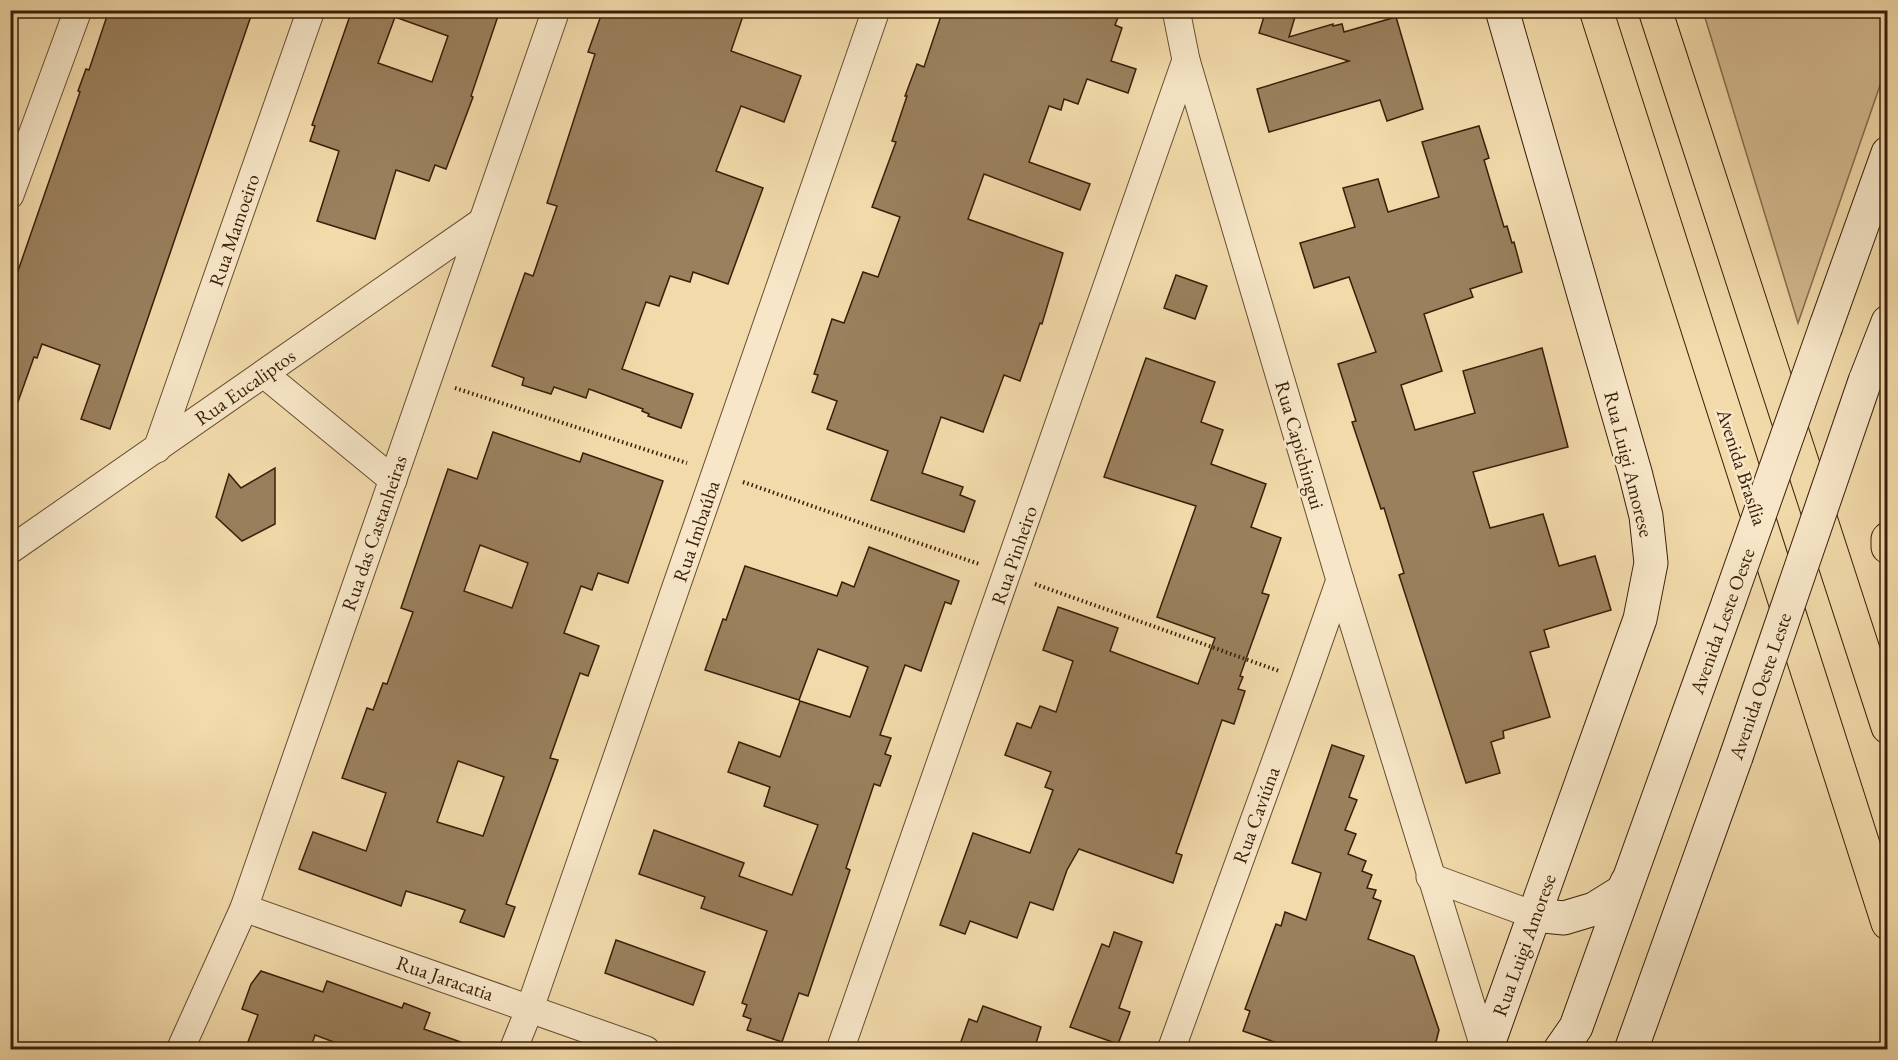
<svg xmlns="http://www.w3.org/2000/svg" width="1898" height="1060" font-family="'EB Garamond',serif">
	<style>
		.green { fill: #d3ba8f; stroke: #866c4c; stroke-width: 1.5 }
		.building { fill: #9a805d; stroke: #3a1e09; stroke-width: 1.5; fill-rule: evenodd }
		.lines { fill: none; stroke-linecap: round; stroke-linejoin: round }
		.street-casing { stroke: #684d31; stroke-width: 29 }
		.secondary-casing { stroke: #3a1e09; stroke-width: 35 }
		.highway-casing { stroke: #3a1e09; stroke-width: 35 }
		.path { stroke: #3a1e09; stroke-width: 4; stroke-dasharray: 1.5 3; stroke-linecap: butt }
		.street { stroke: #f7e7c8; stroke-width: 27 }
		.secondary { stroke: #f7e7c8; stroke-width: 33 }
		.highway { stroke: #f2daaa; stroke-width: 33 }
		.secondary-bridge-casing { stroke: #3a1e09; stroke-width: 35; stroke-linecap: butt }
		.secondary-bridge { stroke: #f7e7c8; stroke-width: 33 }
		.labels { text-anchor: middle; stroke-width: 5; stroke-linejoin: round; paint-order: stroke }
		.street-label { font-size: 20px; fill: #3a1e09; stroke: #f7e7c8 }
	</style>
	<rect width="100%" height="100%" fill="#f2daaa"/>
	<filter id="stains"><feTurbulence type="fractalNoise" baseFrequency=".00333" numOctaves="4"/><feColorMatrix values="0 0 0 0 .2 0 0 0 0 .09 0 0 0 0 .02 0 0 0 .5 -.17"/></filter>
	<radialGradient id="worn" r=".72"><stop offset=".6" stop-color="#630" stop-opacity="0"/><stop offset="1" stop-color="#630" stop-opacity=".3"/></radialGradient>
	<path class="green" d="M1703,11H1887V65L1798,323Z"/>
	<g class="building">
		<path d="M109,10H253L110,429L81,419L100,365L42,344L37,358L34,357L14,413H10V294L80,92L78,91L86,69L89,70Z"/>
		<path d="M352,10H375L389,15L386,14L387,10H500L471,96L473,97L446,169L435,165L429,181L396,170L375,239L317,221L339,151L310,141L315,126L312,125ZM395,17L448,36L432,82L378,63Z"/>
		<path d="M603,10H745L731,51L801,76L784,122L741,106L716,171L763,188L728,284L693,272L690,282L670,276L659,306L646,302L622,369L693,394L681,428L648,416L649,414L642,411L643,409L589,389L586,398L554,387L551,394L522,385L524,378L492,366L525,273L533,276L557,206L547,203L595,54L588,52Z"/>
		<path d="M943,10H1121L1115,25L1122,28L1111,61L1136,69L1128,93L1087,79L1078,104L1064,99L1061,110L1049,106L1029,162L1090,184L1080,210L984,174L968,219L1063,253L1042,324L1040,323L1020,381L1004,375L983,432L941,417L922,473L963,487L960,495L975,501L964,532L871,500L888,451L827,429L837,401L812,392L818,375L814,374L832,319L844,323L863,272L878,277L900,217L872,207L896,142L892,141L907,96H905L917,64L924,67Z"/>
		<path d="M1266,10H1297L1289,37L1333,24V26L1342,24L1344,32L1396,17L1423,109L1387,121L1380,100L1269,132L1257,89L1349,61L1259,33Z"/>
		<path d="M1479,126L1489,158L1484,160L1504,227L1507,226L1512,243L1514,242L1522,272L1470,289L1473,297L1424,314L1442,371L1401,385L1415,430L1475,413L1463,371L1542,348L1568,447L1473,472L1490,528L1543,514L1559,566L1595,556L1611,610L1544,630L1549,647L1530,652L1550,717L1503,731L1504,738L1491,742L1500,773L1466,783L1399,575L1404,573L1384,508L1381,509L1352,422L1356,421L1338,364L1376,352L1349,277L1314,288L1300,243L1355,227L1343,188L1378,179L1388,212L1439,197L1422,142Z"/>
		<path d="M1176,275L1207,286L1195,319L1164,308Z"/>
		<path d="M1146,358L1215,382L1201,422L1223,430L1211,464L1266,484L1251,527L1281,538L1262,593L1269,595L1240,676L1243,677L1238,689L1245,691L1234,724L1222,720L1176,853L1182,855L1173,883L1079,849L1067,870L1053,910L1030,902L1017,938L970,921L965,934L940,925L973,833L1030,853L1053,790L1045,787L1051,772L1005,755L1017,723L1031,728L1040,706L1056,712L1073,661L1043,650L1058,607L1118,628L1110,651L1198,684L1215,638L1157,617L1196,506L1104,477Z"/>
		<path d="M493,432L580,462L583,453L663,481L628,583L598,573L592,590L581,586L564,633L599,646L588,676L580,673L550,758L558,760L506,904L515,907L504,937L460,922L465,910L429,898L406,891L401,906L299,869L313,832L366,851L386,793L342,778L367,708L373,710L383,683L387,684L413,612L401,608L448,469L477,479ZM480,545L528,563L512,608L464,591ZM458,761L504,777L483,836L437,822Z"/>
		<path d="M275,468V524L242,541L216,517L229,474L241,488Z"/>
		<path d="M869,547L959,581L951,604L945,602L921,671L905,665L880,735L891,738L885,754L891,756L880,786L874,784L846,868L850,870L808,996L799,993L782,1042L747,1030L751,1019L743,1016L747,1005L742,1003L767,931L701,908L705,897L639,874L654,830L744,863L739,876L792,895L818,825L764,806L770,787L728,772L739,742L780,757L800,701L850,717L868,667L818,649L799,700L705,670L723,619L726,620L745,566L837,596L842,582L854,587Z"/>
		<path d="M1332,745L1364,756L1349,797L1357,800L1345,830L1356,834L1348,854L1366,861L1362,871L1372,875L1367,888L1376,890L1373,898L1381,901L1368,939L1414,956L1439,1030L1434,1050H1282L1283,1045L1243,1031L1250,1011L1245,1009L1276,924L1281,926L1285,912L1306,920L1321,873L1292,863Z"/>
		<path d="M1114,932L1142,942L1119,1008L1130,1012L1118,1044L1070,1027L1102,944L1109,947Z"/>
		<path d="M616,940L705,972L693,1005L605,973Z"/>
		<path d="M261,971L323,992L327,981L402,1008L404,1003L430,1013L424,1029L472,1046L471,1050H355L315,1035L310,1050H245L258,1015L242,1009L251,984Z"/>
		<path d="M983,1006L1041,1027L1034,1050H958L969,1019L977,1022Z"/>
	</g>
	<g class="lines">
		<g class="street-casing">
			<g id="street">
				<path d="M1176,10L1186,60L1340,580L1485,1050"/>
				<path d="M10,195L78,10"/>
				<path d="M264,374L393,480"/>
				<path d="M157,449L311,10"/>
				<path d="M10,550L480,223"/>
				<path d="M1430,877L1534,915"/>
				<path d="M244,908L646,1050"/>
				<path d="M180,1050L244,908L556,10"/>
				<path d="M513,1050L530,1008L876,10"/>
				<path d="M840,1050L1186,60"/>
				<path d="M1171,1050L1305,680L1340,580"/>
			</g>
		</g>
		<g class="secondary-casing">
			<g id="secondary">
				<path d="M1826,326L1888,153"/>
				<path d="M1865,381L1888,322"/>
				<path d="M1534,915L1564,918L1594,909L1623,891L1627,882"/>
				<path d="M1486,1050L1640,619L1651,563L1646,516L1635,472L1502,10"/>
				<path d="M1560,1050L1576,1027L1729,601"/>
				<path d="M1631,1050L1736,757"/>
			</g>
		</g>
		<g class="highway-casing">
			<g id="highway">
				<path d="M1596,10L1888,923"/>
				<path d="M1655,10L1888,727"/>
				<path d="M1888,539V547"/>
			</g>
		</g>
		<g class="path">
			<path d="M455,388L687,463"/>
			<path d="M743,482L979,564"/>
			<path d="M1035,584L1279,671"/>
		</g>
		<use href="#street" class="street"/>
		<use href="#secondary" class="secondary"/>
		<use href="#highway" class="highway"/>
		<g class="secondary-bridge-casing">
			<g id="secondary-bridge">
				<path d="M1729,601L1826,326"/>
				<path d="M1736,757L1865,381"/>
			</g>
		</g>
		<use href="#secondary-bridge" class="secondary-bridge"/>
	</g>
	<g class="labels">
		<g class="street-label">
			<text transform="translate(234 230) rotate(-71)" y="7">Rua Mamoeiro</text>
			<text transform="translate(245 387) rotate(-35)" y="7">Rua Eucaliptos</text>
			<text transform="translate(1300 445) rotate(74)" y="7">Rua Capichingui</text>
			<text transform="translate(1629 464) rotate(76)" y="7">Rua Luigi Amorese</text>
			<text transform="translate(1742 467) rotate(72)" y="7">Avenida Brasília</text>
			<text transform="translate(696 531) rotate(-71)" y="7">Rua Imbaúba</text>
			<text transform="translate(374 533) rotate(-71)" y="7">Rua das Castanheiras</text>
			<text transform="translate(1014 555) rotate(-71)" y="7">Rua Pinheiro</text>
			<text transform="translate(1722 621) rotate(-70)" y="7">Avenida Leste Oeste</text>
			<text transform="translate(1760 686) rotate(-71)" y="7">Avenida Oeste Leste</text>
			<text transform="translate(1256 815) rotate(-70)" y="7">Rua Caviúna</text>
			<text transform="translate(1524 945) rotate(-70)" y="7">Rua Luigi Amorese</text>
			<text transform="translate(445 978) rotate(19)" y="7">Rua Jaracatia</text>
		</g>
	</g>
	<rect width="1898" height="1060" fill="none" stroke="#f2daaa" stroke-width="36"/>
	<rect x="12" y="12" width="1874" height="1036" fill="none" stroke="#3a1e09" stroke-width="3"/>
	<rect x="18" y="18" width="1862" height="1024" fill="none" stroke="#3a1e09" stroke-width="1.5"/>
	<rect width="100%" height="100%" filter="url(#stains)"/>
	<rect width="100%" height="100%" fill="url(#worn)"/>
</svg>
